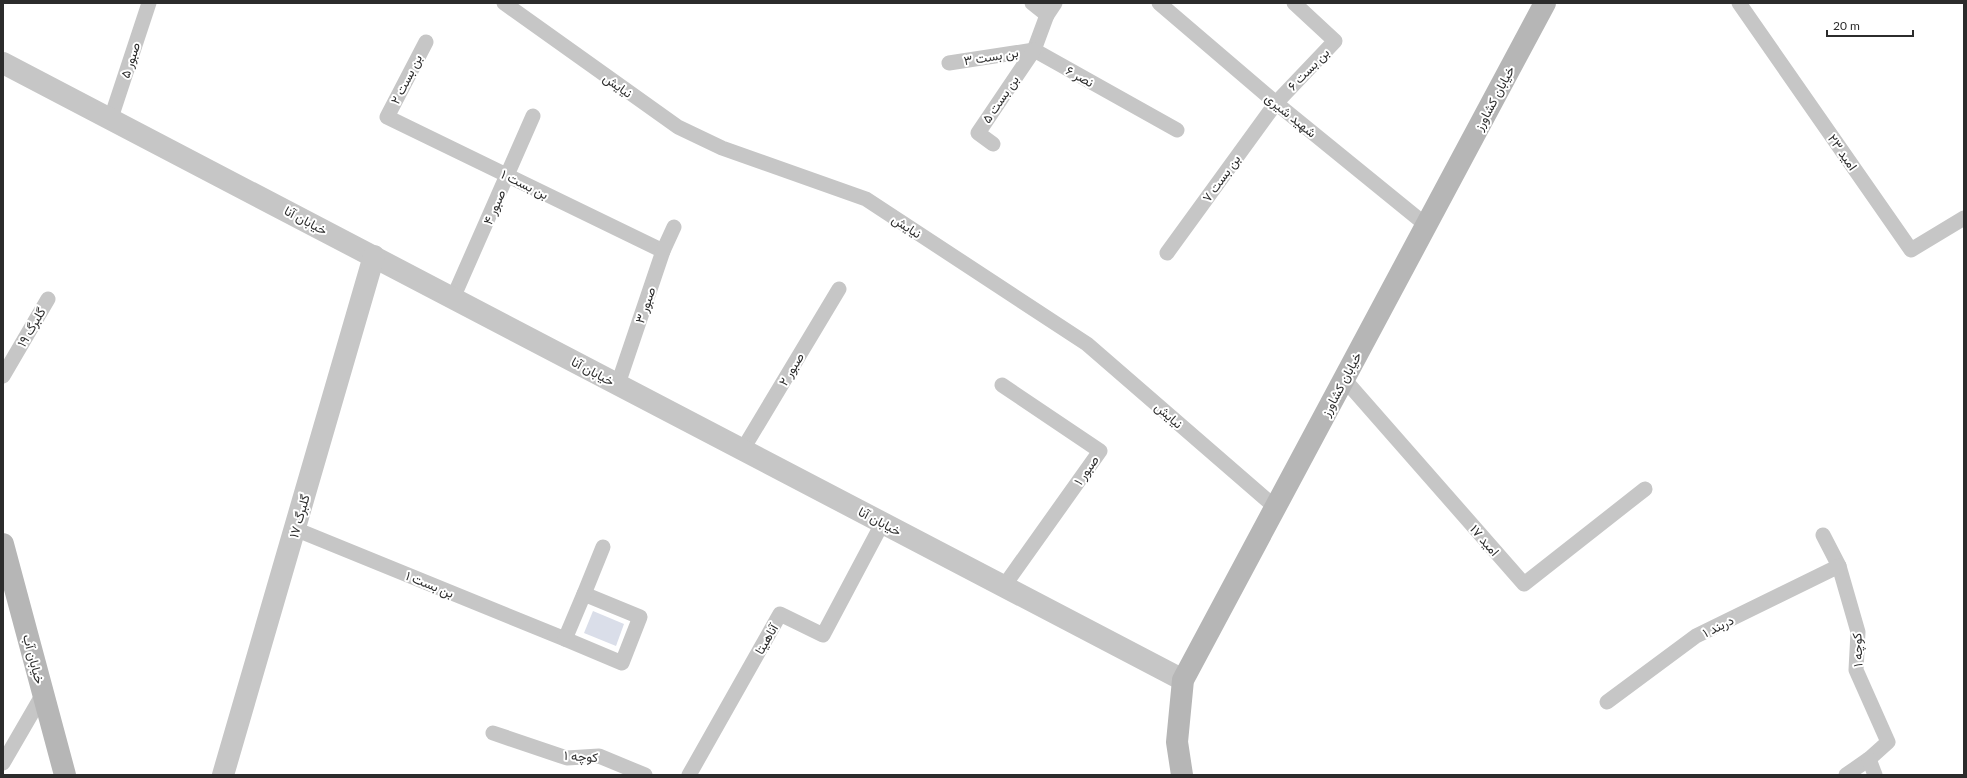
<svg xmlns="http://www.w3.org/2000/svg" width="1967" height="778" font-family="Lato,Vazirmatn,sans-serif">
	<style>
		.green { fill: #dadee9 }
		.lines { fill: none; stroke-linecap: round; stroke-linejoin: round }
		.service { stroke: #c6c6c6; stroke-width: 15 }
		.minor { stroke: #c6c6c6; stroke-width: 22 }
		.secondary { stroke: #b6b6b6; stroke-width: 22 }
		.labels { text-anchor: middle; stroke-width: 4; stroke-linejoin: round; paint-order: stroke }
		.street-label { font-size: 13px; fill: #2c2c2c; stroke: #fff }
	</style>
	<rect width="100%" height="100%" fill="#fff"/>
	<path class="green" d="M593,611L624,624L616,646L584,633Z"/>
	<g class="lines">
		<g class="service">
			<path d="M504,3L678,127L722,148L866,199L1087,344L1275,507"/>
			<path d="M1032,3L1047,15L1034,50L1177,130"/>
			<path d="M1159,3L1276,103L1426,225"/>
			<path d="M1739,3L1911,250L1964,218"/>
			<path d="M1047,15L1055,3"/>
			<path d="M426,42L387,117L663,251"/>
			<path d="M949,63L1034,50"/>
			<path d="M111,118L149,3"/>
			<path d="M993,144L978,133L1034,50"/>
			<path d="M1167,253L1276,103L1335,41L1294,3"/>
			<path d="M453,298L533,116"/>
			<path d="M3,376L48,299"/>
			<path d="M1344,379L1524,584L1645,489"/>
			<path d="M618,384L663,251L674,227"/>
			<path d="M1002,385L1100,451L1004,586"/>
			<path d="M743,449L839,289"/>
			<path d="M295,529L565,639"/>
			<path d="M1823,535L1839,566L1858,632L1856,670L1888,742L1869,759L1846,775"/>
			<path d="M584,594L640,617L622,663L565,639Z"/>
			<path d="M584,594L603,547"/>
			<path d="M1607,702L1696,636L1839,566"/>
			<path d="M493,733L567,758L599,756L645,775"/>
			<path d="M1869,759L1875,775"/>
			<path d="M3,763L43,694"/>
			<path d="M689,775L780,614L823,635L883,522"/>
		</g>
		<g class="minor">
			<path d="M3,63L1183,680"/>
			<path d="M223,775L374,256"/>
		</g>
		<g class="secondary">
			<path d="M3,544L65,775"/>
			<path d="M1182,775L1177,742L1183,680L1545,3"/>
		</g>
	</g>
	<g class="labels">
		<g class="street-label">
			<text transform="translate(991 56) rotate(-9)" y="5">بن بست ۳</text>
			<text transform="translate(130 60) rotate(-72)" y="5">صبور ۵</text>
			<text transform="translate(1308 69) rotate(-46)" y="5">بن بست ۶</text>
			<text transform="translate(1080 76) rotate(29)" y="5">نصر ۶</text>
			<text transform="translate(406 79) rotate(-63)" y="5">بن بست ۲</text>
			<text transform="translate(618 85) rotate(35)" y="5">نیایش</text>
			<text transform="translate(1494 98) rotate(-62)" y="5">خیابان کشاورز</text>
			<text transform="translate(1000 99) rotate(-56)" y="5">بن بست ۵</text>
			<text transform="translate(1291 115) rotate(39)" y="5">شهید شیری</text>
			<text transform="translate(1843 152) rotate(55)" y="5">امید ۲۳</text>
			<text transform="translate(1221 178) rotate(-54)" y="5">بن بست ۷</text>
			<text transform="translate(525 184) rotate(26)" y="5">بن بست ۱</text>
			<text transform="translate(494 207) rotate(-66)" y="5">صبور ۴</text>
			<text transform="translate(306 220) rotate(28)" y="5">خیابان آنا</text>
			<text transform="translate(907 226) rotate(33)" y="5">نیایش</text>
			<text transform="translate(645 305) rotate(-71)" y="5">صبور ۳</text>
			<text transform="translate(31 327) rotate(-60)" y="5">گلبرگ ۱۹</text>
			<text transform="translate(791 369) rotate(-59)" y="5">صبور ۲</text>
			<text transform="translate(593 371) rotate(28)" y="5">خیابان آنا</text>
			<text transform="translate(1341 384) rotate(-62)" y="5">خیابان کشاورز</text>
			<text transform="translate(1169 415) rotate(41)" y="5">نیایش</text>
			<text transform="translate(1086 470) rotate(-55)" y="5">صبور ۱</text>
			<text transform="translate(299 516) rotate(-74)" y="5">گلبرگ ۱۷</text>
			<text transform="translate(880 521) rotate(28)" y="5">خیابان آنا</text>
			<text transform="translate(1485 540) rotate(49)" y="5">امید ۱۷</text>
			<text transform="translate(430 584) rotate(22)" y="5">بن بست ۱</text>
			<text transform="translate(1718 626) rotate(-26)" y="5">دربند ۱</text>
			<text transform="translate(766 639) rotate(-60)" y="5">آناهیتا</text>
			<text transform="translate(1857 650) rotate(-92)" y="5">کوچه ۱</text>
			<text transform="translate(34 659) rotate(75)" y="5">خیابان آب</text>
			<text transform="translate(581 756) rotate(4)" y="5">کوچه ۱</text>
		</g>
	</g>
	<rect width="1967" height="778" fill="none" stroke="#2c2c2c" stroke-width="8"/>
	<path d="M1827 30v6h86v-6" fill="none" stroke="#2c2c2c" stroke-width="2"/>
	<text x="1833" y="30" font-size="12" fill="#2c2c2c" stroke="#ffffff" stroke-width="3" paint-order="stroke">20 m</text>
</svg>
